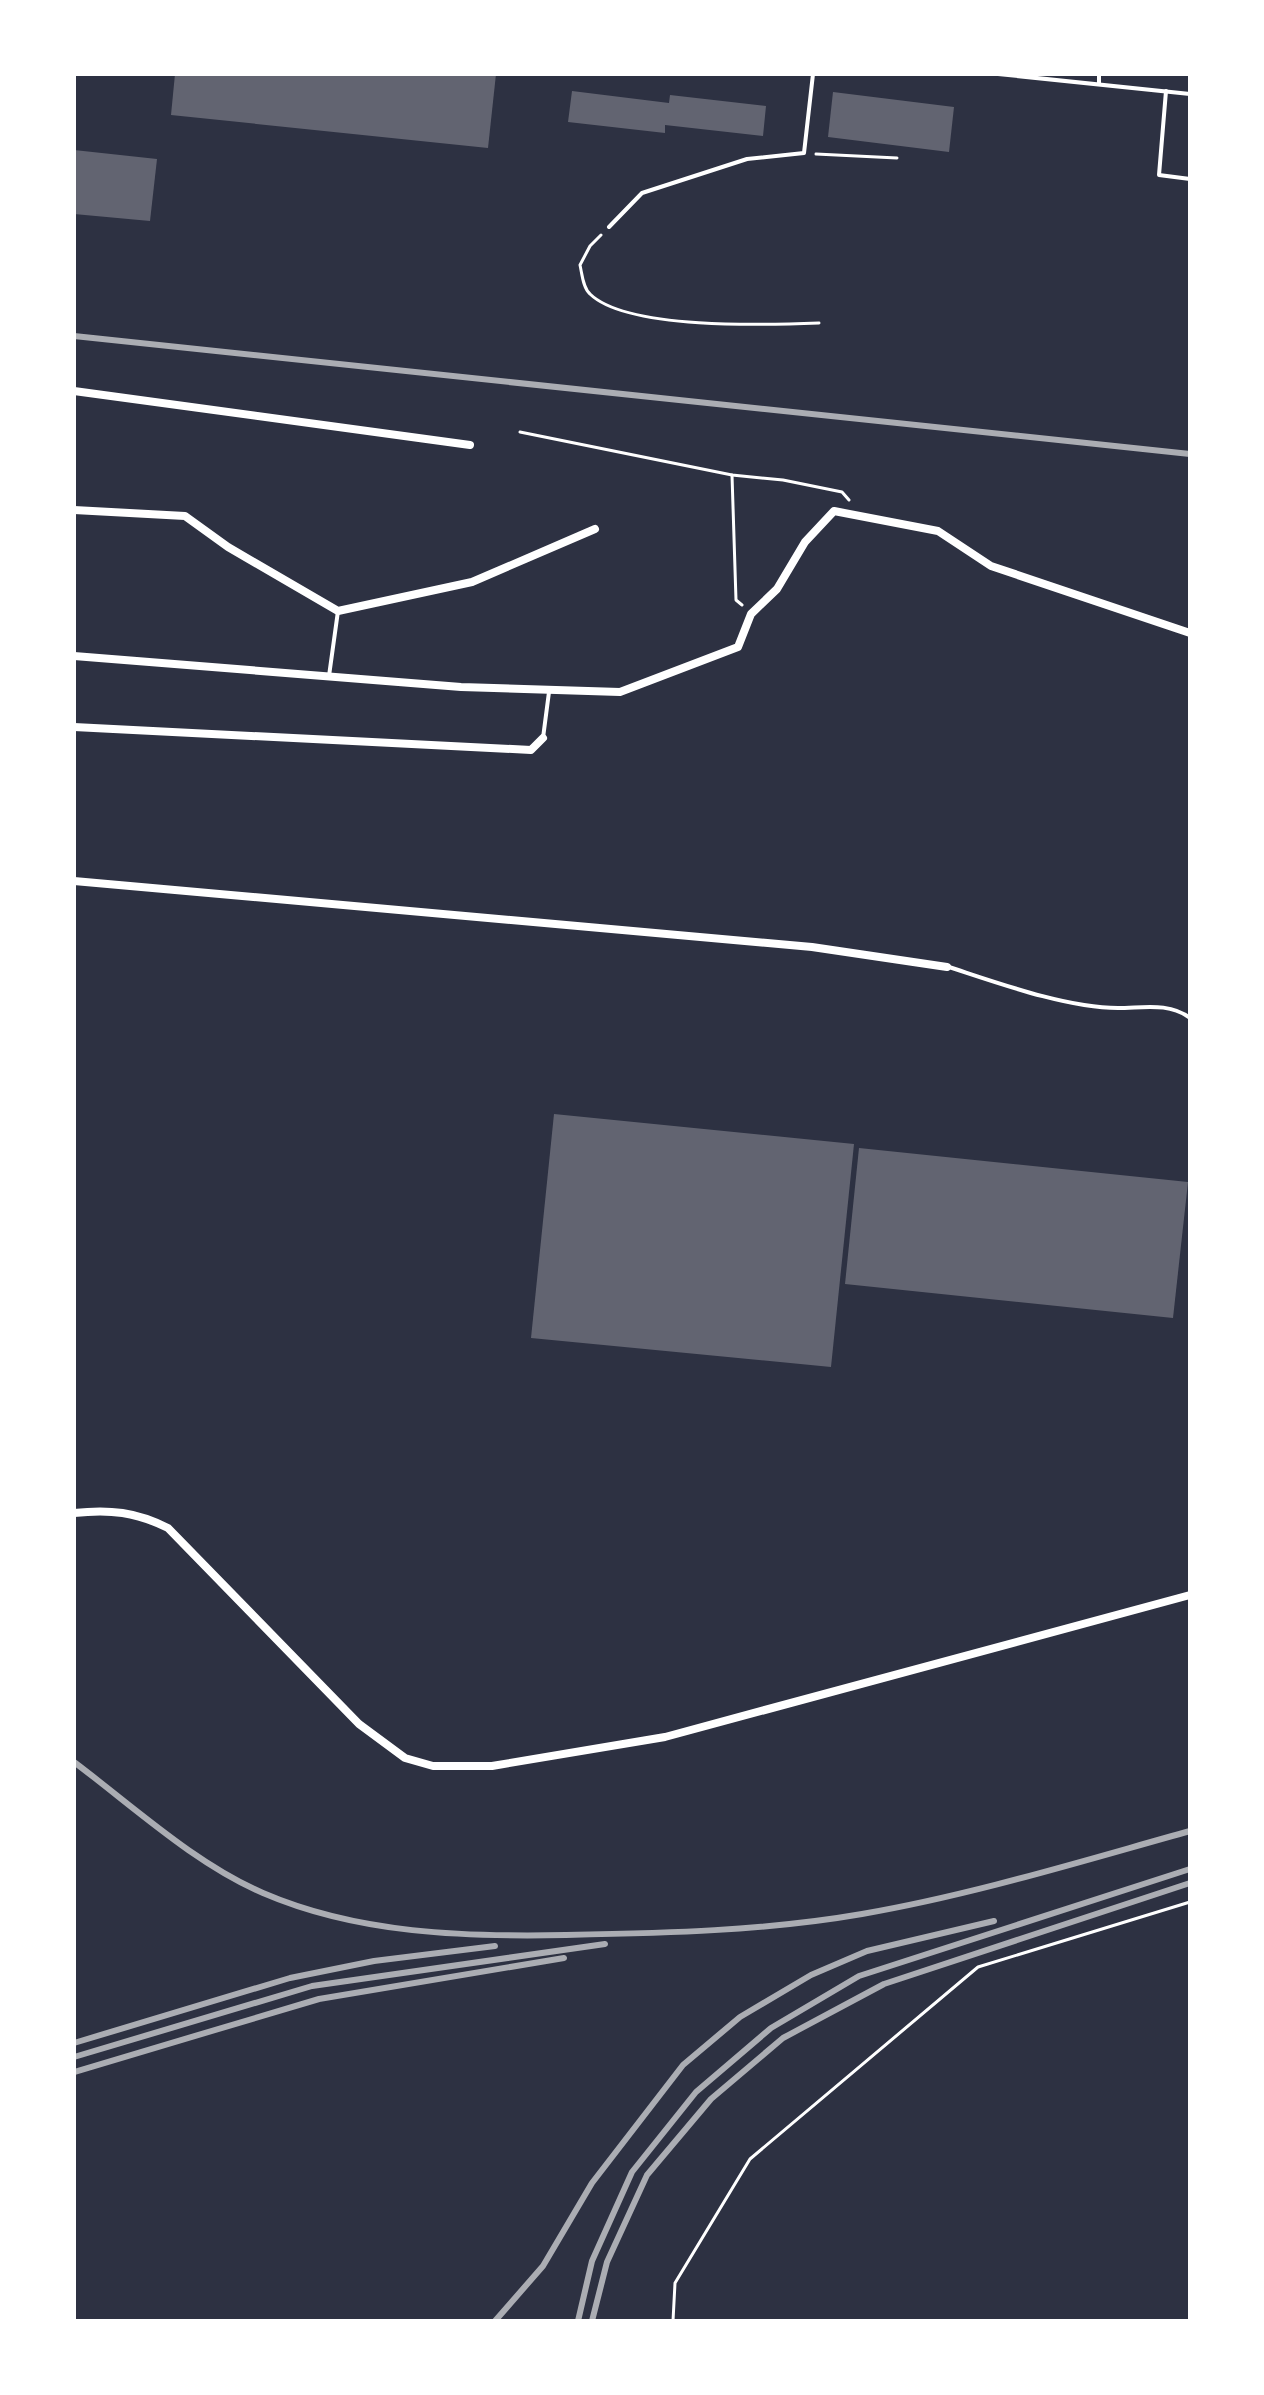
<svg xmlns="http://www.w3.org/2000/svg" width="1264" height="2395" font-family="Barlow,sans-serif">
	<style>
		.building { fill: #626471 }
		.lines { fill: none; stroke-linecap: round; stroke-linejoin: round }
		.path { stroke: #fff; stroke-width: 3 }
		.service { stroke: #fff; stroke-width: 4 }
		.minor { stroke: #fff; stroke-width: 8 }
		.rail { stroke: #abadb3; stroke-width: 6 }
	</style>
	<rect width="100%" height="100%" fill="#2d3142"/>
	<g class="building">
		<path d="M175,74H496L488,148L171,115Z"/>
		<path d="M572,91L669,103L670,95L766,106L763,136L665,125V133L568,122Z"/>
		<path d="M833,92L954,107L949,152L828,137Z"/>
		<path d="M74,150L157,159L150,221L74,214Z"/>
		<path d="M554,1114L854,1144L831,1367L531,1338Z"/>
		<path d="M859,1148L1188,1182L1173,1318L845,1284Z"/>
	</g>
	<g class="lines">
		<g class="path">
			<path d="M816,154L897,158"/>
			<path d="M601,235L590,246L580,265C582,274 583,288 590,294C627,330 767,325 819,323"/>
			<path d="M520,432L732,475L783,480L842,492L849,500"/>
			<path d="M732,475L736,600L742,605"/>
			<path d="M673,2321L675,2283L750,2159L978,1967L1190,1902"/>
		</g>
		<g class="service">
			<path d="M998,74L1190,94"/>
			<path d="M1099,84V74"/>
			<path d="M1166,91L1159,175L1190,179"/>
			<path d="M609,227L642,193L747,159L804,153L813,74"/>
			<path d="M329,676L338,611"/>
			<path d="M543,738L549,692"/>
			<path d="M949,967C998,983 1067,1008 1118,1008C1143,1008 1169,1002 1190,1018"/>
		</g>
		<g class="minor">
			<path d="M74,391L470,445"/>
			<path d="M74,510L185,516L228,547L338,611L472,582L595,529"/>
			<path d="M74,656L461,687L620,692L738,647L751,614L777,589L805,542L834,511L938,531L991,566L1190,633"/>
			<path d="M74,727L531,750L543,738"/>
			<path d="M74,881L812,947L947,967"/>
			<path d="M74,1513C110,1509 136,1512 168,1528L359,1724L405,1758L433,1766H492L665,1737L1190,1595"/>
		</g>
		<g class="rail">
			<path d="M74,336L1190,454"/>
			<path d="M74,1762C134,1807 194,1863 263,1893C358,1934 465,1937 566,1935C665,1933 764,1931 862,1914C972,1895 1082,1861 1190,1831"/>
			<path d="M74,2043L290,1978L374,1961L495,1946"/>
			<path d="M74,2057L312,1986L605,1944"/>
			<path d="M74,2072L319,1999L564,1958"/>
			<path d="M495,2321L543,2266L592,2183L683,2065L740,2017L811,1975L867,1951L994,1921"/>
			<path d="M578,2321L592,2261L632,2172L696,2092L771,2028L859,1976L1190,1869"/>
			<path d="M592,2321L607,2262L647,2175L711,2099L783,2038L884,1984L1190,1883"/>
		</g>
	</g>
	<rect width="1264" height="2395" fill="none" stroke="#ffffff" stroke-width="152"/>
</svg>
